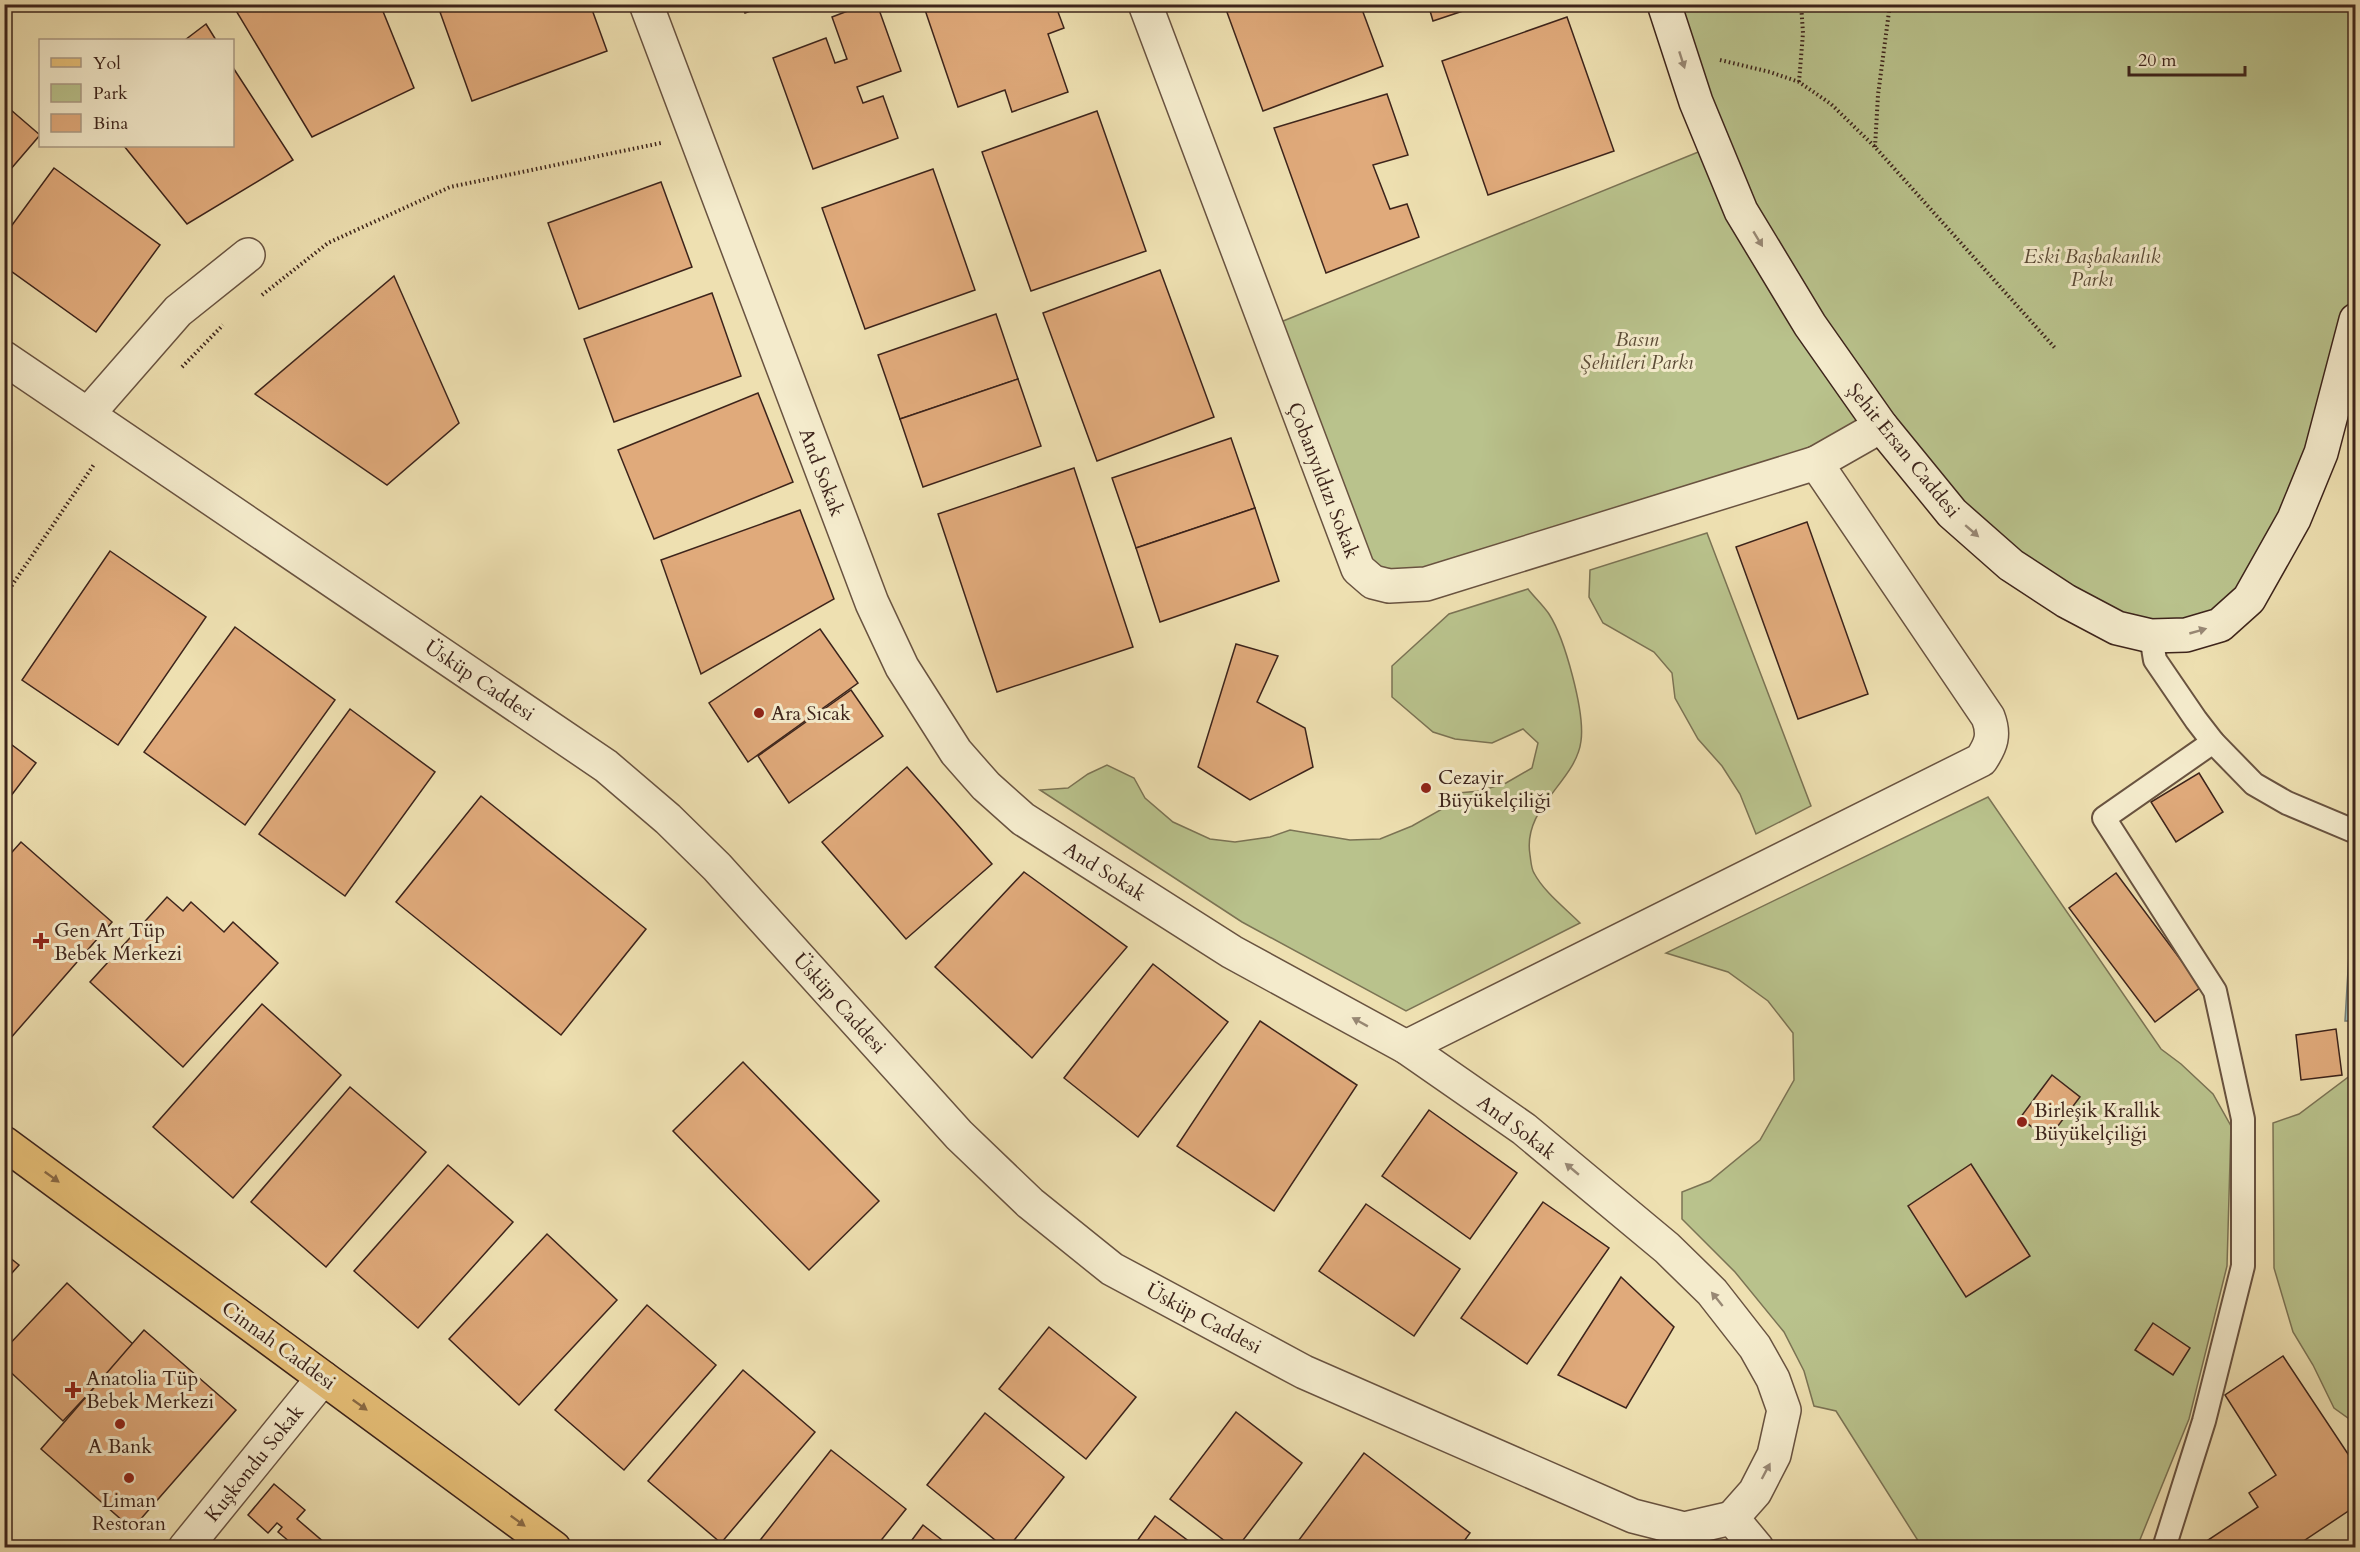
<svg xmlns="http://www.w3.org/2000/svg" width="2360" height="1552" font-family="Cardo,serif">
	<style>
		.green { fill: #b9c28c; stroke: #7b7354; stroke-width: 1.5 }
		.water { fill: #9bbbb4; stroke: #757f77; stroke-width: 1.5 }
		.building { fill: #e0aa7b; stroke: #3d241b; stroke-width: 1.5 }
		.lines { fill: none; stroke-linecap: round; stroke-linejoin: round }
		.lane-casing { stroke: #695340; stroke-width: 26 }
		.street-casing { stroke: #695340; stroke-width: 36 }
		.secondary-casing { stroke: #3d241b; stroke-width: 36 }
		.primary-casing { stroke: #3d241b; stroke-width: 36 }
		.path { stroke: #3d241b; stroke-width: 4; stroke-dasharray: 1.5 3; stroke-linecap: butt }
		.lane { stroke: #f4ebcc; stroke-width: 22 }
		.street { stroke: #f4ebcc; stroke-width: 33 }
		.secondary { stroke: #f4ebcc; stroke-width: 33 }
		.primary { stroke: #e7c078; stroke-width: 33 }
		.oneway { fill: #988874 }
		.oneway2 { fill: #8a6a45 }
		.poi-dot { fill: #8f2418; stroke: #f4ebcc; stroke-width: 2 }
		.labels { text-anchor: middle; stroke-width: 6; stroke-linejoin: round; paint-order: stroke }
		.park-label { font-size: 20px; font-style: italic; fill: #5c4c37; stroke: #f4ebcc }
		.street-label { font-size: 20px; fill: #3d241b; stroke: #f4ebcc }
		.poi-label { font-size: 20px; fill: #3d241b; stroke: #f4ebcc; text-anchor: start }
	</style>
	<rect width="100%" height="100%" fill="#eee0b1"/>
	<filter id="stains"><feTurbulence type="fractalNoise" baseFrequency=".00333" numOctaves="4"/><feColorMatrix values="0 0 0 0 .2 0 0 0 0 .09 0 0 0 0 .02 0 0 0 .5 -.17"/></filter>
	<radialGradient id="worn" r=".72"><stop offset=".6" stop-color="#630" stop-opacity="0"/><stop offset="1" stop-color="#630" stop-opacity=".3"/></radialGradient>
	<g class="green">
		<path d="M1664,5H2355V320L2273,559L2186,635L2066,601L1881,426L1816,463L1373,582L1266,328L1713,146Z"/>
		<path d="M1707,533L1811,806L1756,834L1740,794L1722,766L1698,739L1675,698L1672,673L1654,652L1603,623L1589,597L1590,570Z"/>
		<path d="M1528,589C1534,597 1543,605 1549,614C1565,639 1585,712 1581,741C1576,782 1522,807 1530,855C1531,861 1531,868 1534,873C1544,892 1565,908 1580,923L1406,1011L1242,922L1040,790L1068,788L1088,774L1107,765L1134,778L1145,798L1173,822L1210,839L1235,842L1270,837L1290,830L1350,840L1380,839L1412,826L1444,808L1458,793L1480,791L1506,783L1532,768L1538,743L1523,729L1492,743L1455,739L1433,732L1392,697V666L1449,614Z"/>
		<path d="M1988,797L2161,1049L2181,1064L2213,1094L2231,1126L2227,1266L2189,1419L2137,1547H1922L1836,1411L1814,1406L1804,1371L1784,1332L1735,1272L1682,1219V1192L1710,1181L1760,1140L1794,1080L1793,1033L1768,1001L1728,972L1666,953Z"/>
		<path d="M2355,1072H2356L2355,1423L2334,1408L2313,1365L2293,1332L2274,1268L2273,1123L2299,1114Z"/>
	</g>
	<path class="water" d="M2349,954L2355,955V1021H2345Z"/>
	<g class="building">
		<path d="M232,4H380L414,88L312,137Z"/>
		<path d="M461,4H590L607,51L472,101L440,12Z"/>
		<path d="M742,4H770L745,13Z"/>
		<path d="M866,4H877L901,71L857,87L863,103L883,96L898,138L813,169L773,58L826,38L835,63L847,59L832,17Z"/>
		<path d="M923,4H1055L1064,28L1048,34L1068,92L1012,112L1005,90L958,107Z"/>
		<path d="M1224,4H1360L1383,66L1263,111Z"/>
		<path d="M1428,4H1484L1433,21Z"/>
		<path d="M1567,17L1614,151L1488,195L1442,61Z"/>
		<path d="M206,24L216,40H185Z"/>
		<path d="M232,66L293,160L187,224L124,146H232Z"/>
		<path d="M1387,94L1408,155L1373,165L1390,209L1407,204L1419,237L1326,273L1274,128Z"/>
		<path d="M4,104L40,135L4,177Z"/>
		<path d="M1097,111L1146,251L1031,291L982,152Z"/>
		<path d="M54,168L160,245L96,332L4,266V236Z"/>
		<path d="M933,169L975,290L865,329L822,208Z"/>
		<path d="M661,182L692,267L579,309L548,223Z"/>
		<path d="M1160,270L1214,417L1097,461L1043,313Z"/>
		<path d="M394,276L459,423L387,485L255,394Z"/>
		<path d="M712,293L741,376L614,422L584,339Z"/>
		<path d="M996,314L1018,379L900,419L878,355Z"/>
		<path d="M1018,379L1041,446L923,487L900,419Z"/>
		<path d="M758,393L793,482L654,539L618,450Z"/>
		<path d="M1231,438L1255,508L1136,548L1112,478Z"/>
		<path d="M1074,468L1133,647L997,692L938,514Z"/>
		<path d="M1255,508L1279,581L1160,622L1136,548Z"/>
		<path d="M800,510L834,599L701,674L661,560Z"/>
		<path d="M1807,522L1868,694L1798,719L1736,547Z"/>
		<path d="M110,551L206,617L118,745L22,680Z"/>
		<path d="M235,627L335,700L245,825L144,752Z"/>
		<path d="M820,629L858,683L748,762L709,703Z"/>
		<path d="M1236,644L1278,656L1257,702L1305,728L1313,767L1250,800L1198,767Z"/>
		<path d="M851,690L883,736L789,803L758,756Z"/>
		<path d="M350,709L435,772L345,896L259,834Z"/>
		<path d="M4,739L36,763L4,805Z"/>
		<path d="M907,767L992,864L906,939L822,842Z"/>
		<path d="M2199,773L2223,812L2176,842L2151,802Z"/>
		<path d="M481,796L646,929L561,1035L396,902Z"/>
		<path d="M21,842L112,922L9,1040L4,1036V861Z"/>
		<path d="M1024,872L1127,947L1032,1058L935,967Z"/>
		<path d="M2116,873L2201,987L2155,1022L2069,908Z"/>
		<path d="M167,897L183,911L191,902L224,932L233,922L278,963L183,1067L90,982Z"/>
		<path d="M1153,964L1228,1022L1138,1137L1064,1078Z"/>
		<path d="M262,1004L341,1075L233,1198L153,1127Z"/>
		<path d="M1260,1021L1357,1085L1274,1211L1177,1146Z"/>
		<path d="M2336,1029L2342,1075L2301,1080L2296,1035Z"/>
		<path d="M743,1062L879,1201L809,1270L673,1131Z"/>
		<path d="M2052,1075L2080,1097L2048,1139L2020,1118Z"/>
		<path d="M350,1087L426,1152L326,1267L251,1202Z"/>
		<path d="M1429,1110L1517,1173L1470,1239L1382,1176Z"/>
		<path d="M1971,1164L2030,1256L1966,1297L1908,1206Z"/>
		<path d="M448,1165L513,1222L418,1328L354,1271Z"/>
		<path d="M1543,1202L1609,1248L1527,1364L1461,1318Z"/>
		<path d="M1366,1204L1460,1269L1414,1336L1319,1271Z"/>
		<path d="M547,1234L617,1300L519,1405L449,1339Z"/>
		<path d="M4,1253L19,1265L4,1282Z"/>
		<path d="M1621,1277L1674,1327L1626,1408L1558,1375Z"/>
		<path d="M67,1283L134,1345L63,1421L4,1366V1350Z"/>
		<path d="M647,1305L716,1365L624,1470L555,1410Z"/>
		<path d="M2153,1323L2190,1348L2173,1375L2135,1350Z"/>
		<path d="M1049,1327L1136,1397L1086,1459L999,1389Z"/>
		<path d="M144,1330L236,1410L132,1529L41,1449Z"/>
		<path d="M2283,1356L2356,1466V1511L2353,1508L2293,1548H2196L2258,1507L2249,1493L2276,1475L2225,1395Z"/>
		<path d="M743,1370L815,1432L721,1543L648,1481Z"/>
		<path d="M1236,1412L1302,1463L1237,1548H1234L1170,1499Z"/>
		<path d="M985,1413L1064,1477L1008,1548H1005L927,1485Z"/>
		<path d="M831,1450L906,1509L875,1548H754Z"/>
		<path d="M1364,1453L1470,1533L1459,1548H1293Z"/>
		<path d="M274,1484L305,1510L297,1519L326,1544L324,1548H297L278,1532L282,1527L277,1523L268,1533L248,1515Z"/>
		<path d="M1155,1516L1198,1548H1132Z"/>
		<path d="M923,1525L952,1548H906Z"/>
	</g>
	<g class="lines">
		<g class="lane-casing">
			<g id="lane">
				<path d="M2151,636L2155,660L2196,720L2213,742L2254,784L2287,803L2356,832"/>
				<path d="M2164,1548L2204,1421L2243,1266V1119L2215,991L2104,818L2213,742"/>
			</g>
		</g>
		<g class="street-casing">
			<g id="street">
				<path d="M646,4L872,603L902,667L956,752L986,786L1023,819L1232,952L1406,1047L1524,1129L1667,1248L1712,1292L1755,1347L1773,1379L1784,1410L1774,1455L1755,1492L1732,1518"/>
				<path d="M1145,4L1358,569L1373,582L1389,586L1426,584L1816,463L1881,426"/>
				<path d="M4,358L606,766L668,819L717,867L959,1135L1030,1203L1112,1269L1304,1372L1633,1516L1684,1529L1732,1518"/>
				<path d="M88,414L178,311L248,255"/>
				<path d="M1406,1047L1981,760C1991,745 1995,735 1988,717L1816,463"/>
				<path d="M1732,1518L1757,1548"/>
				<path d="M185,1548L323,1378"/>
			</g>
		</g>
		<g class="secondary-casing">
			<path id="secondary" d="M1664,4L1696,102L1741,211L1810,325L1881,426L1952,513L2011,565L2066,601L2117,628L2151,636L2186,635L2220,625L2249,599L2294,519L2321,453L2356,320"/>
		</g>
		<g class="primary-casing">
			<path id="primary" d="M4,1143L554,1548"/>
		</g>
		<g class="path">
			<path d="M1720,60L1770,72L1799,82L1831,104L1875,147L2055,348"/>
			<path d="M1799,82L1803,33L1801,4"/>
			<path d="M1875,147L1878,95L1890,4"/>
			<path d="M262,295L328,243L450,187L661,143"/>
			<path d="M182,367L223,325"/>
			<path d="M4,597L95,463"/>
		</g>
		<use href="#lane" class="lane"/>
		<use href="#street" class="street"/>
		<use href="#secondary" class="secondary"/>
		<use href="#primary" class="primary"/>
	</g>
	<defs><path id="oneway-solid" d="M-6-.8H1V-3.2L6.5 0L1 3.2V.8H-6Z" transform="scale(1.5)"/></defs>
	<g class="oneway">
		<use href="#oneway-solid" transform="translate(1682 60) rotate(72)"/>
		<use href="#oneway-solid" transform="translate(1758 239) rotate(59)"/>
		<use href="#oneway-solid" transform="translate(1972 531) rotate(41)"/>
		<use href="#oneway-solid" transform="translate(2198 631) rotate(-16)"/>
		<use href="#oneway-solid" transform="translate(1360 1022) rotate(-151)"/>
		<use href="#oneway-solid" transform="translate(1572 1169) rotate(-140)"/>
		<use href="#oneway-solid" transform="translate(1717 1299) rotate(-129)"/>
		<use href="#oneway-solid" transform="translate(1766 1471) rotate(-62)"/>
	</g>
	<g class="oneway2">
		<use href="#oneway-solid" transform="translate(52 1177) rotate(36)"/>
		<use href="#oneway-solid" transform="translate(360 1405) rotate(36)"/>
		<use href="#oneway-solid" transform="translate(518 1521) rotate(36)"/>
	</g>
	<g class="poi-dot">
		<circle cx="759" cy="713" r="6"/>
		<circle cx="1426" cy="788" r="6"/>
		<path d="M38 932h6v6h6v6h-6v6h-6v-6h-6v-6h6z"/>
		<circle cx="2022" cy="1122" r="6"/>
		<path d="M70 1381h6v6h6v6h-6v6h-6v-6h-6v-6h6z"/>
		<circle cx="120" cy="1424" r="6"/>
		<circle cx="129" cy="1478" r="6"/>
	</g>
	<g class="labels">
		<g class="park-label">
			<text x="2092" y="263">Eski Başbakanlık<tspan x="2092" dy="23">Parkı</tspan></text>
			<text x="1637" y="346">Basın<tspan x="1637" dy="23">Şehitleri Parkı</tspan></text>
		</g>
		<g class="street-label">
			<text transform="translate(1904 450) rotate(51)" y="7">Şehit Ersan Caddesi</text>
			<text transform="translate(822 472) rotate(69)" y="7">And Sokak</text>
			<text transform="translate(1324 480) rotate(69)" y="7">Çobanyıldızı Sokak</text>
			<text transform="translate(480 680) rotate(34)" y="7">Üsküp Caddesi</text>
			<text transform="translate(1105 871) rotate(32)" y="7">And Sokak</text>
			<text transform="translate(840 1003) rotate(48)" y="7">Üsküp Caddesi</text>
			<text transform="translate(1517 1127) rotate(37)" y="7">And Sokak</text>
			<text transform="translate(1204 1318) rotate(28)" y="7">Üsküp Caddesi</text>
			<text transform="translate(279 1345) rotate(36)" y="7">Cinnah Caddesi</text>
			<text transform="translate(254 1463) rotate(-51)" y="7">Kuşkondu Sokak</text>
		</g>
		<g class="poi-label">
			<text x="771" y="720">Ara Sıcak</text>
			<text x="1438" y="784">Cezayir<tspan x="1438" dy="23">Büyükelçiliği</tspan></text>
			<text x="54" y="937">Gen Art Tüp<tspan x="54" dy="23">Bebek Merkezi</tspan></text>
			<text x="2034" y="1117">Birleşik Krallık<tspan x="2034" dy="23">Büyükelçiliği</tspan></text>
			<text x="86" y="1385">Anatolia Tüp<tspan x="86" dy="23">Bebek Merkezi</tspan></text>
			<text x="120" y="1453" text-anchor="middle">A Bank</text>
			<text x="129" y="1507" text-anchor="middle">Liman<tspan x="129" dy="23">Restoran</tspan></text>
		</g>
	</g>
	<rect width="2360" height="1552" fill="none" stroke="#eee0b1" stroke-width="24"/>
	<rect x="6" y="6" width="2348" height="1540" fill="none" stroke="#3d241b" stroke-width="3"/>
	<rect x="12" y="12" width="2336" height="1528" fill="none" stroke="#3d241b" stroke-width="1.5"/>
	<rect x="39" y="39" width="195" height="108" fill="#f4ebcc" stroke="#ab9b85" stroke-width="1.5"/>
	<rect x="51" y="58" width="30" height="9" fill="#e7c078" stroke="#ab9b85" stroke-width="1.5"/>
	<text x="93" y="69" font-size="18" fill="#3d241b">Yol</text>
	<rect x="51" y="84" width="30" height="18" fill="#b9c28c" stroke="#ab9b85" stroke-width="1.5"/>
	<text x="93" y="99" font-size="18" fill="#3d241b">Park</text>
	<rect x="51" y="114" width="30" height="18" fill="#e0aa7b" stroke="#ab9b85" stroke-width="1.5"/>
	<text x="93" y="129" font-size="18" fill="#3d241b">Bina</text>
	<path d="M2129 66v9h116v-9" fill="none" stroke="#3d241b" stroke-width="3"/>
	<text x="2138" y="66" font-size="18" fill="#3d241b" stroke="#f4ebcc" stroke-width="4.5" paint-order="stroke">20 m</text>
	<rect width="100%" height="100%" filter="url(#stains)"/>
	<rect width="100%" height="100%" fill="url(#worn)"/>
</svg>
